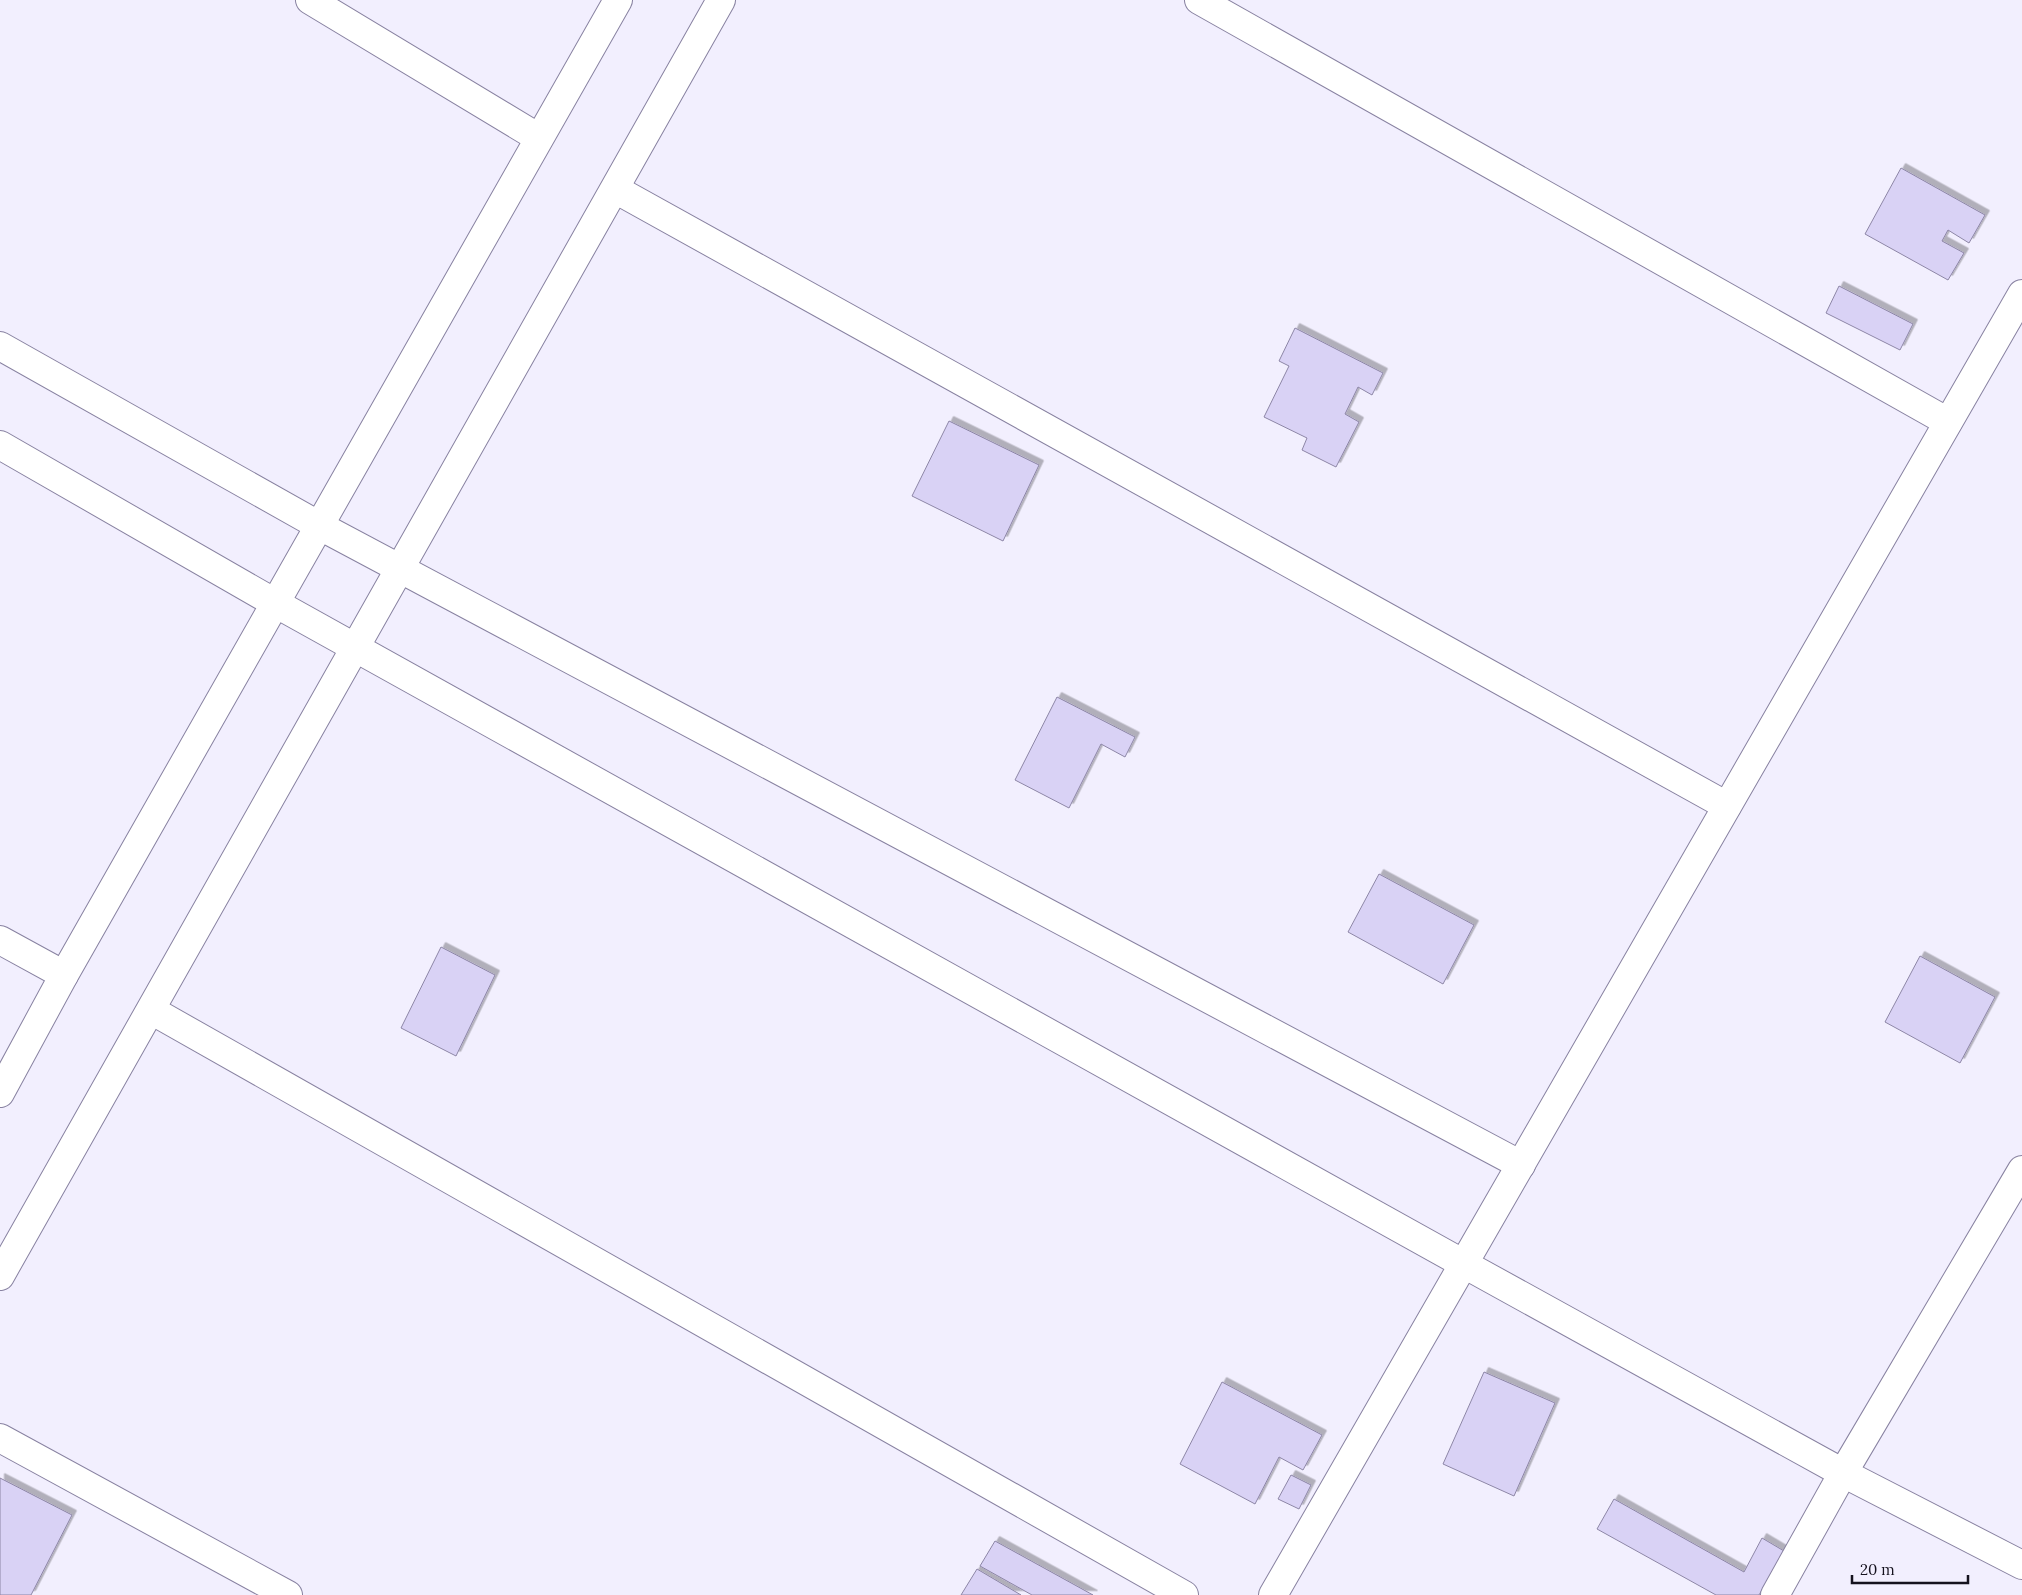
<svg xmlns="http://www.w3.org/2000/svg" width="2022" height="1595" font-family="Lora,serif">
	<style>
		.building { fill: #d9d2f5; stroke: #8d86a6; filter: url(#shadow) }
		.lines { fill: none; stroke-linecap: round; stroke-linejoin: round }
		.street-casing { stroke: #8882a1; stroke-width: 30 }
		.street { stroke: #fff; stroke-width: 28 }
	</style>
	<defs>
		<filter id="shadow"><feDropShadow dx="4.5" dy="-4.5" stdDeviation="0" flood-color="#0004"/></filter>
	</defs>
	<rect width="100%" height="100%" fill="#f2effe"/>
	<g class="building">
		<path d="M1901,168L1985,215L1969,243L1948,230L1942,241L1964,253L1948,280L1865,234Z"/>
		<path d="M1839,286L1913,324L1900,350L1826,313Z"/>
		<path d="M1295,328L1383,373L1372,395L1358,387L1345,414L1359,422L1336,467L1302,450L1307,438L1264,417L1289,366L1279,361Z"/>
		<path d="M949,421L1039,465L1003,541L912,496Z"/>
		<path d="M1057,697L1135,737L1125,757L1101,744L1069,808L1015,780Z"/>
		<path d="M1379,874L1474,925L1443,984L1348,932Z"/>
		<path d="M441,947L495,975L456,1056L401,1028Z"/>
		<path d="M1920,956L1995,997L1960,1063L1885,1022Z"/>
		<path d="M1484,1372L1555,1403L1514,1496L1443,1464Z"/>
		<path d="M1222,1382L1322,1435L1303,1470L1279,1457L1255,1504L1180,1464Z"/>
		<path d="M1291,1475L1311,1485L1299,1509L1278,1499Z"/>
		<path d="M0,1478L72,1515L31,1595H0Z"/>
		<path d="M1614,1499L1744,1572L1762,1538L1784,1551L1759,1595H1716L1597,1529Z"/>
		<path d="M995,1541L1093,1595H1032L980,1566Z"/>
		<path d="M977,1569L1021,1595H961Z"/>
	</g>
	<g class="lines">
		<g class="street-casing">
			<g id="street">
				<path d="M310,0L539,138"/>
				<path d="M1199,0L1948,422"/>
				<path d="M615,189L1727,806"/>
				<path d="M0,346L318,525L1521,1165"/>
				<path d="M0,445L275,603L1464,1264L1843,1473L2022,1565"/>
				<path d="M0,940L64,975"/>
				<path d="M151,1010L1184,1595"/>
				<path d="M0,1093L64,975L618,0"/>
				<path d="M0,1276L721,0"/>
				<path d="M0,1438L288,1595"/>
				<path d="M1273,1595L2022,294"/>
				<path d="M1775,1595L1843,1473L2022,1170"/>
			</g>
		</g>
		<use href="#street" class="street"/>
	</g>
	<path d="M1852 1575v8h116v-8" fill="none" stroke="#15121e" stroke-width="2.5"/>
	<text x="1860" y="1575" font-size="15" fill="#15121e" stroke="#f2effe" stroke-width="4" paint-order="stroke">20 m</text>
</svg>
